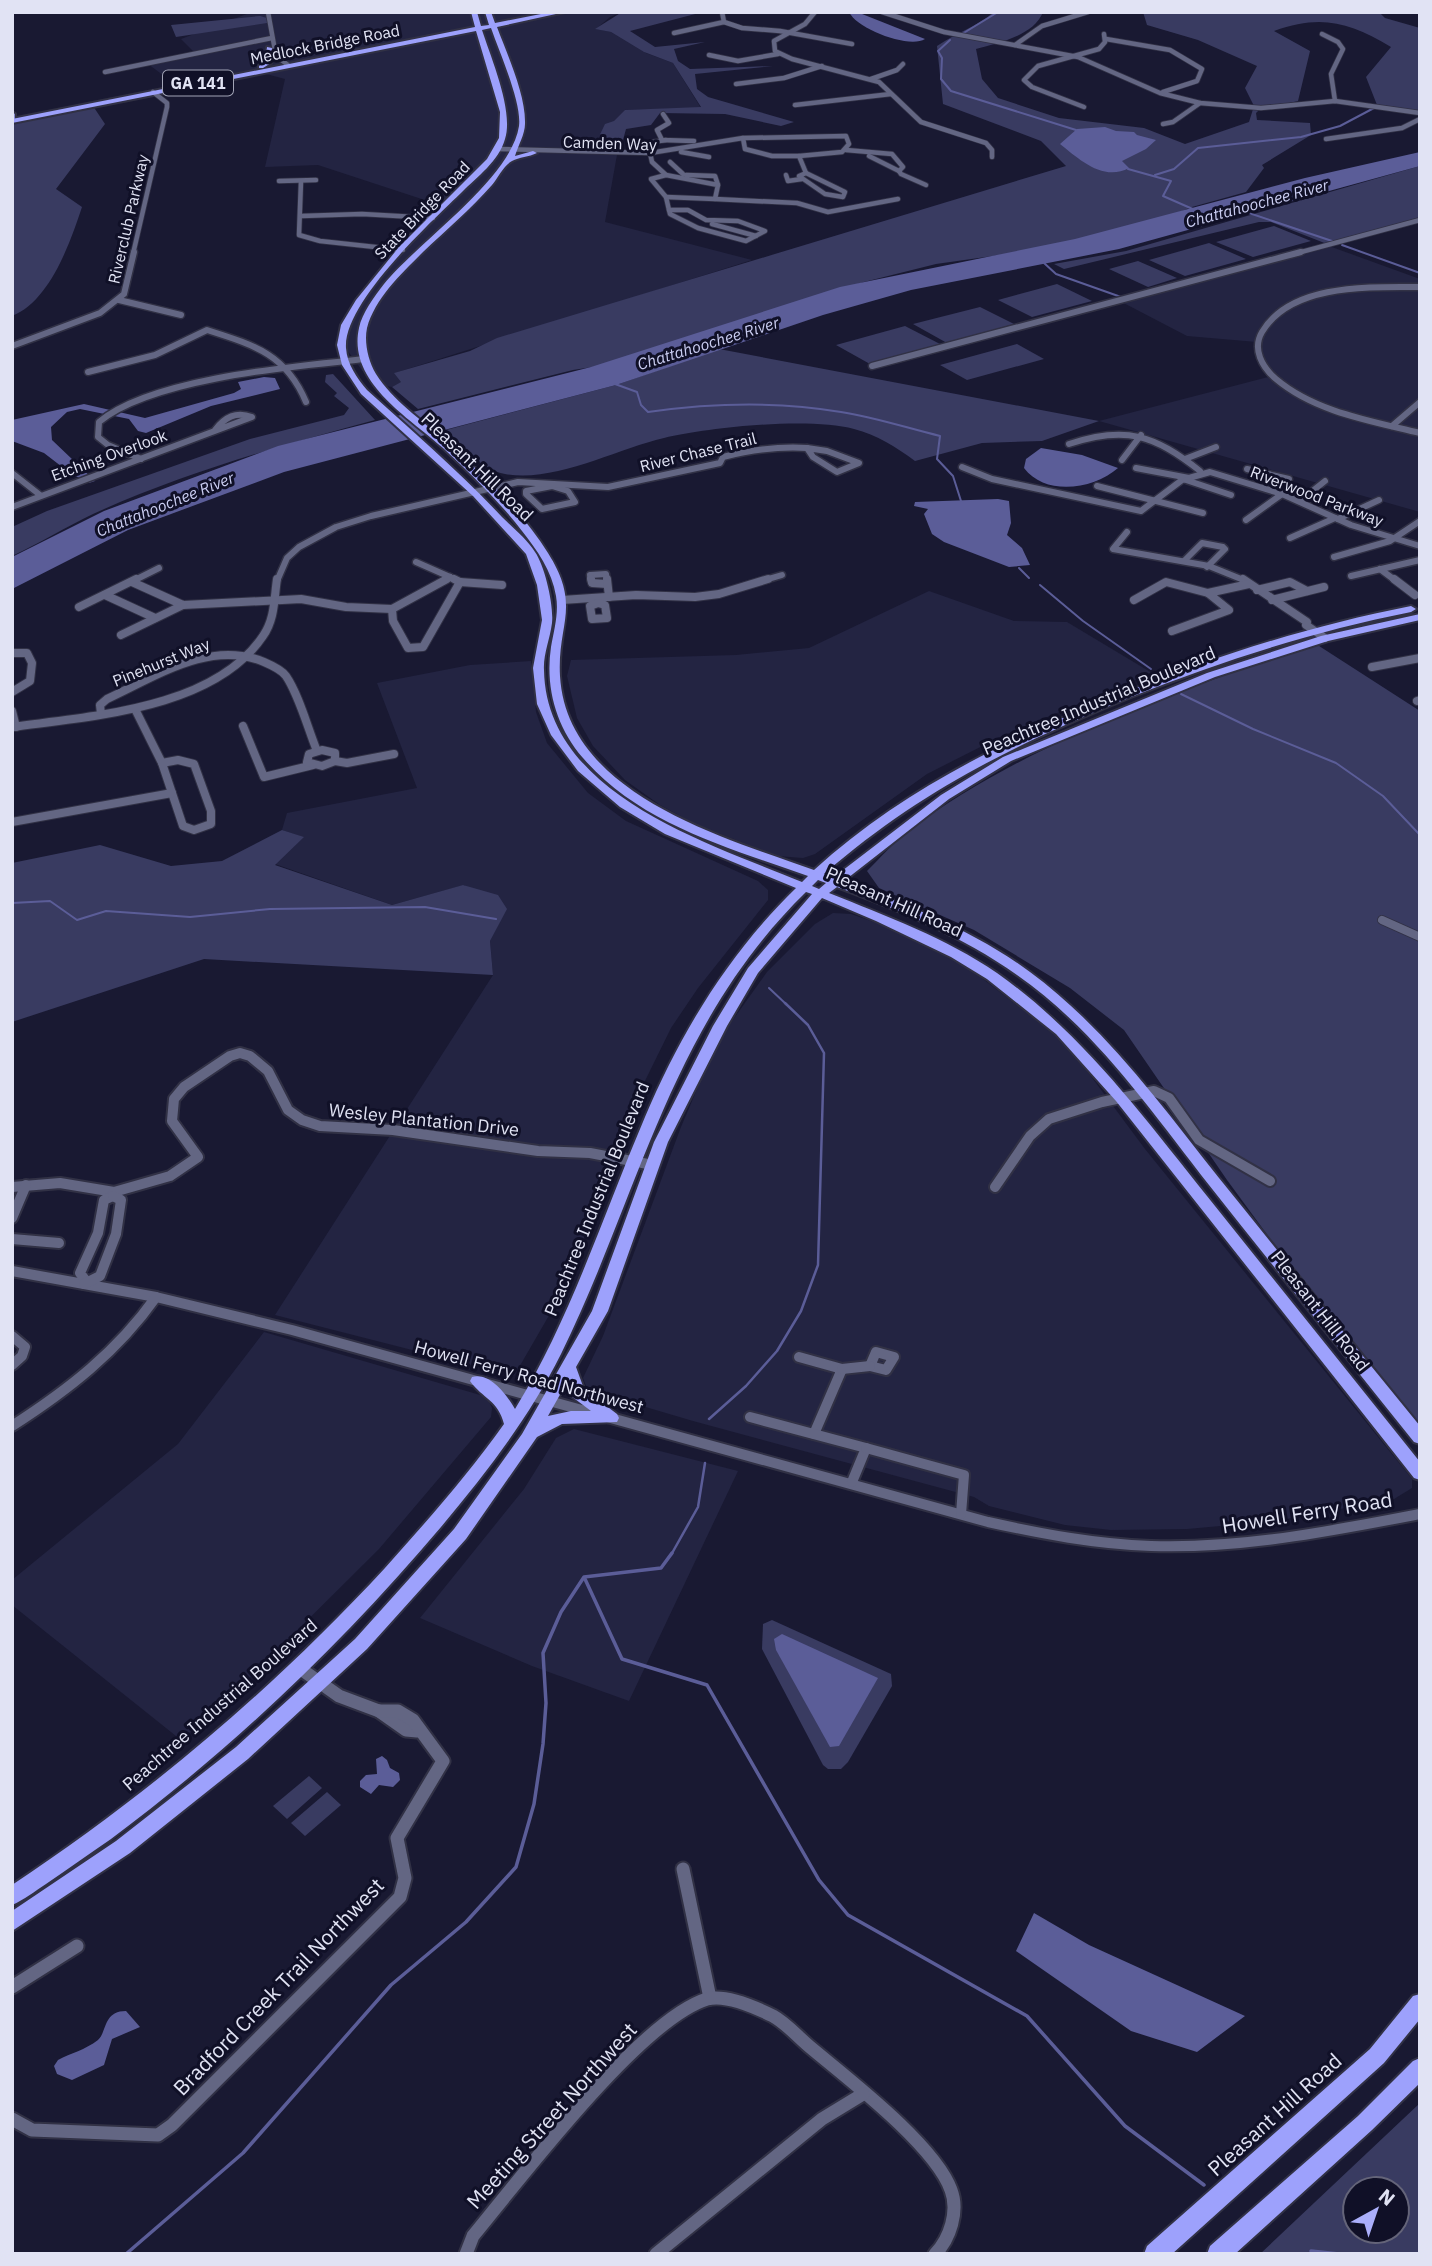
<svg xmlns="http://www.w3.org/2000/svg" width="1432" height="2266" font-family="'IBM Plex Sans',sans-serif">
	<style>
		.built { fill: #232442 }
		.green { fill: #393b61; fill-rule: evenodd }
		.water { fill: #5b5d98 }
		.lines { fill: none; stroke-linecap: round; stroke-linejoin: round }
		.stream-far2 { stroke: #5b5d98; stroke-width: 2 }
		.stream-far1 { stroke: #5b5d98; stroke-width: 2.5 }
		.stream { stroke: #5b5d98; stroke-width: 3.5 }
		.minor-far4-casing { stroke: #313145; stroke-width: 6 }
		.minor-far3-casing { stroke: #313145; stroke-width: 9 }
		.minor-far2-casing { stroke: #313145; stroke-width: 10 }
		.minor-far1-casing { stroke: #313145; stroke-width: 14 }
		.minor-casing { stroke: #313145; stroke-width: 17 }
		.major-casing { stroke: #313145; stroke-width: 4 }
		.highway-casing { stroke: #313145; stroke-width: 4 }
		.minor-far4 { stroke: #636683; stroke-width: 4.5 }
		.minor-far3 { stroke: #636683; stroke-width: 6 }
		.minor-far2 { stroke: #636683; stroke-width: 8 }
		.minor-far1 { stroke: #636683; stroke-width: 10 }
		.minor { stroke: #636683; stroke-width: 13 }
		.major { fill: #8689cc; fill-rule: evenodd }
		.highway { fill: #9da1fc; fill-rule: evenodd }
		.labels { text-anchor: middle; stroke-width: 6; stroke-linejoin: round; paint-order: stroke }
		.far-street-label { font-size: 16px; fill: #e1e3f4; stroke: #101027 }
		.shield { fill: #101027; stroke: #a2a4b6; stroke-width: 2 }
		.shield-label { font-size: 16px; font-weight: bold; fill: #e1e3f4 }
		.far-water-label { font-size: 16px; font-style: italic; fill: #cacdf1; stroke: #101027 }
		.street-label { font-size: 18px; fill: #e1e3f4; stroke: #101027 }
		.near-street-label { font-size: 21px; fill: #e1e3f4; stroke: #101027 }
	</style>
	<rect width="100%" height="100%" fill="#191932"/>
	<g class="built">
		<path d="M252,12H622L610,17L596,29L611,32L646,53L673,63L701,108L625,110L605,222L752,260L395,373L402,382L392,387L372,384L342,343L354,306L446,207L318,165L265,167L285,79L255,71L179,87L148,64L196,54L181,39Z"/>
		<path d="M1329,246L1420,279V512L1099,421L1276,375L1255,356L1257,342L1187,336L1116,299Z"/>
		<path d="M929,591L1014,621L1067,622L1152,673L1000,737L927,774L815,854L803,858L778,856L697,825L660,805L625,780L593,746L577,718L567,676L571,660L736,655L809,648Z"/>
		<path d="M531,661L536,712L547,743L588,793L626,821L758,881L768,890V900L698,988L671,1028L642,1087L566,1286L514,1376L275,1315L493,975L490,941L506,909L464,885L392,905L275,864L303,837L282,830L287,813L417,788L377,683L470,665Z"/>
		<path d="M833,913L851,914L898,930L970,969L1067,1044L1145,1149L1412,1479V1488L1394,1499L1275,1521L1187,1529L1111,1530L1065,1525L989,1506L974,1497L693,1421L595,1392L586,1386L583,1378L603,1336L681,1127L717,1042L767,972L815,924Z"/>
		<path d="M264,1332L487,1397L492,1408L491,1417L379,1549L227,1700L181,1740L12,1605V1580L178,1444Z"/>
		<path d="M574,1429L738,1471L629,1701L532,1666L420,1618L524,1489L556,1438Z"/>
	</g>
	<g class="green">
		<path d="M622,12L699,13L630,31L655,47L705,42L674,49L678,61L690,69L773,66L695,74L697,89L708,97L794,122L781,126L725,114L660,113L651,125L626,129L620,151L593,149L605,124L614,121L625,110L701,107L673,63L644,52L611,32L595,29Z"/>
		<path d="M994,12H1043C1034,36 997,43 976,49L982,79L998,98L1059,118L1144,128L1185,144L1249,122L1254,106L1245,88L1257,66L1198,40L1147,25L1143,12H1379L1385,18L1420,28V112L1377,105L1366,77L1391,47C1349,22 1321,14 1274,31L1310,51L1298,101L1259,110L1256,113L1257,120L1310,123L1311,135L1262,165L1264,168L1246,192L1192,207L1143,227L1014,253L936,264L864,282L625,362L573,370L418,409L392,387L401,382L394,373L470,351L497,338L1066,166L1041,141L943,104L937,46C956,33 976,27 994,12Z"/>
		<path d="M260,16L267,18V23L176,37L171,25Z"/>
		<path d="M93,106L105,124L56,189L82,207C70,243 50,301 12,316V123Z"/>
		<path d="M1420,166V218L1327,244L1271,222H1259L1064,269L1054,264L1126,251Z"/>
		<path d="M1274,226L1311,241L1253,257L1216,242Z"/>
		<path d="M1209,243L1246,259L1185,276L1149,260Z"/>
		<path d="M1138,261L1177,278L1148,287L1109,269Z"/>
		<path d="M1057,284L1092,301L1032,317L998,300Z"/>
		<path d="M980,307L1014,324L947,343L913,324Z"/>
		<path d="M905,326L940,344L870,364L836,345Z"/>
		<path d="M1017,344L1044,359L967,380L940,365Z"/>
		<path d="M719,349L1099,421L1042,441L982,443L915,461C896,447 877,435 854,429C809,417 711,427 664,438C616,449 555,483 505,474C481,470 462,446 446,430L616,385Z"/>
		<path d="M333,374L375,420C279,446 183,473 93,514C66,527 40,543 12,556V527L47,511L250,439L344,415L349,408L334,396L337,393L325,382L326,375Z"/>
		<path d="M1316,644L1420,711V1430L1324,1312L1227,1180L1124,1030L1070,988L974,930L879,888L867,871C881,857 894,842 910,830C1025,743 1180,690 1316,644Z"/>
		<path d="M282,830L304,837L275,865L392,905L463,885L498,895L507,909L490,941L493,975L204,959L12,1022V863L100,845L171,866L222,861Z"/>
		<path d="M772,1620L891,1674L892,1686L848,1762L841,1769H828L823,1765L762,1649L763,1624Z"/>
		<path d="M309,1776L322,1788L287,1819L273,1806Z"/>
		<path d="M327,1792L341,1805L305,1836L291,1823Z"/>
		<path d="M1420,2103V2254H1260ZM1397,2189V2231H1355V2189Z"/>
	</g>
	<g class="water">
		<path d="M849,12H857L925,39C909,49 857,29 849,12Z"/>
		<path d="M1105,127L1116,131L1134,132L1137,135L1156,140L1146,149L1122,161L1129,168C1103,182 1079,159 1060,144L1077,129Z"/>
		<path d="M1420,152V166L1119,249L911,290L823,315L616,385L284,472L128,530L12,589V557L104,511L278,446L591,367L840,287L1075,239L1305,178Z"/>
		<path d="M264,377L275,378L280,389L211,406L146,433L138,431L129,419L80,409L67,412L51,427L52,440L95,481L89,483L70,473L44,453L12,441V420L84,404L145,418L234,393L241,389L238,382Z"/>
		<path d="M1041,448L1082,455L1118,468C1094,489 1046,497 1024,468L1026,459Z"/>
		<path d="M998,499L1009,501L1011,523L1007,535L1022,548L1030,565L1009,567L944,542L932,534L924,514L928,509L914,506L915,502Z"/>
		<path d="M782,1634L878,1678L839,1746L830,1747L776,1650L774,1639Z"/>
		<path d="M382,1756L387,1760L390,1768L399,1773L400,1780L393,1787L379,1785L371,1794L360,1787V1781L366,1775L377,1774L376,1759Z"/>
		<path d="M1034,1913L1089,1945L1245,2016L1197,2052L1131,2031L1016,1951Z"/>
		<path d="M126,2011L140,2027L112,2039L104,2065L72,2080L57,2074L54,2066L58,2060C71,2053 85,2050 98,2040C107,2032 103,2011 126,2011Z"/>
	</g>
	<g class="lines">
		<g class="stream-far2">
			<path d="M962,34L998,12"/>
			<path d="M950,40L938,51L942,58L941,79L951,91L1076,130"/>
			<path d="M1128,169L1171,181L1163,196L1195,210"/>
			<path d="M1155,175L1174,169L1198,148L1301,137L1340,126L1374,108"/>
			<path d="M1246,212L1332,241"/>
			<path d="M1342,245L1420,273"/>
			<path d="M1044,263L1056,274L1121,297"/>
			<path d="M615,384L637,392L641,405L648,412C712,403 777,401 841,412C874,417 907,428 940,436L937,459L953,476L961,501"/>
			<path d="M1019,568L1029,578"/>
			<path d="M1040,585L1083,621L1151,669"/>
			<path d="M1181,694L1253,729L1336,763L1383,796L1420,835"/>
			<path d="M12,903L50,901L77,920L106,911L190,917L270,909L425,907L496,919"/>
			<path d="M769,988L787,1005"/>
		</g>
		<g class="stream-far1">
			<path d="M709,1419L746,1386L777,1351L801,1311L818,1265L824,1053L808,1025L785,1003"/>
			<path d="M671,1555L698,1507L705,1463"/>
		</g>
		<g class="stream">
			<path d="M585,1579L622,1659L707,1685L819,1880L848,1915L1027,2016L1125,2126L1204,2185"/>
			<path d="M1311,2251L1339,2254"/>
			<path d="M126,2254L243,2153L391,1985L466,1922L516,1867L534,1804L543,1744L546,1703L543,1653L561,1612L584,1577L661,1568L672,1553"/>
		</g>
		<g class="minor-far4-casing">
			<g id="minor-far4">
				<path d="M268,12L276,56L288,65"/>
				<path d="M722,12L724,22L742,28L780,31L852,44"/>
				<path d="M815,12L805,24L774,41L775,51L792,59L879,82L921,122L986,143L992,150V157"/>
				<path d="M882,12L944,32L1078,57L1160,93L1200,103L1261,108L1335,101L1420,113"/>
				<path d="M674,33L724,22"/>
				<path d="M1322,34L1338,42L1343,49L1331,74L1335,101"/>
				<path d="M1106,39L1170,50L1202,69L1197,81L1163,92"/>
				<path d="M1015,45L1042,26L1088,12"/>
				<path d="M709,55L738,61L778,54"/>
				<path d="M105,72L272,38"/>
				<path d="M871,79L897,70L903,64"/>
				<path d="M736,84L784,78L822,66"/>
				<path d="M795,105L891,94"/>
				<path d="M1084,107L1032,87L1024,80L1038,66L1099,49L1105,42L1104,34"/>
				<path d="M663,114L669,123L657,130L662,140L694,141"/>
				<path d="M1163,124L1173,122L1200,103"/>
				<path d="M743,138L846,136L849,144L842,152L799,156"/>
				<path d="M1326,139L1402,128L1420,119"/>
				<path d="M639,144L666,140"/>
				<path d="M497,149L650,153L743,138L745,149L772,156H799L806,173"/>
				<path d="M846,150L892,154L903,167L899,171L901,174L926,185"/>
				<path d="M681,152L709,157"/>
				<path d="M650,153L652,162L666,175L651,179L666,197L669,210"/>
				<path d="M869,156L899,171"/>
				<path d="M670,162L683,174"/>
				<path d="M806,173L845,192L843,197L825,194L799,176Z"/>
				<path d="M666,175L718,185L715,199L666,197"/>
				<path d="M686,175L715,176L718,185"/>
				<path d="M786,175L788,181L802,179"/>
				<path d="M279,181L316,180"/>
				<path d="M301,181L299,235L320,241L403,250"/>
				<path d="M715,199L797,203L828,212L898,199"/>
				<path d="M669,210H688L706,220L738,221L765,231L746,241L698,228L670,214Z"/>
				<path d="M301,216L362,214L433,218"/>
				<path d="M712,224L756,236"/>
				<path d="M133,254L167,107V103L153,92"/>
				<path d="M1294,254L1420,220"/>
			</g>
		</g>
		<g class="minor-far3-casing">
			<g id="minor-far3">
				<path d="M1420,287C1371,287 1291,283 1262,332C1252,349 1262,367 1276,379C1315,412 1371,421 1420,433"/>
				<path d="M119,300L181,315"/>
				<path d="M12,346L100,313L124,294L134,252"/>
				<path d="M872,366L1301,252"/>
				<path d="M88,372L155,355L207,330C254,345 286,354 306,402"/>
				<path d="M1392,426L1420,402"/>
				<path d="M1069,444C1126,425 1154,435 1200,471"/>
				<path d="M807,448L827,451L859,463L837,472L813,457Z"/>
				<path d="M141,459L108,445L98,437L99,422C151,378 297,366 365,359"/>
				<path d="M1185,459L1216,447"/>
				<path d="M1122,460L1141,435"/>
				<path d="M962,467L992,479L1141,511L1182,480L1210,472L1282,494L1351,525L1420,546"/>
				<path d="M1136,468L1189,478"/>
				<path d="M1247,469L1289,479"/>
				<path d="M12,473L40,495"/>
				<path d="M1186,480L1231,495"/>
				<path d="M552,486L568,491L575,502L542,509L526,494V491Z"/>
				<path d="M1097,486L1203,513"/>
				<path d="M1300,501L1325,481"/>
				<path d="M12,507L252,417C236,411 225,417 215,430"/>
				<path d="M1338,519L1379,500"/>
				<path d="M1246,520L1282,494"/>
				<path d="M1127,532L1113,549L1209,566L1246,581"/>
				<path d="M1290,538L1335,518"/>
				<path d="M1334,557L1390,541L1420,521"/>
				<path d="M1184,561L1202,543L1223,547L1225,549L1207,567"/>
				<path d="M416,562L450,577"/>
				<path d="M1380,569L1396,581"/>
				<path d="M1351,576L1420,560"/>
				<path d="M450,577L458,581"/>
				<path d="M133,581L159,568"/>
				<path d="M277,581L287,558L299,547L336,527L371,516L518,482L608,487L720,463L723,457C751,450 778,446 807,448"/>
				<path d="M444,581L450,577"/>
				<path d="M591,581L590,575L606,574L607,581"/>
				<path d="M762,581L782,575"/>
			</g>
		</g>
		<g class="minor-far2-casing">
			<g id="minor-far2">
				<path d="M447,579L392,609L393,621L408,648L423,647L460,582L454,579"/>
				<path d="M591,579L592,583L607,584"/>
				<path d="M607,579L609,597"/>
				<path d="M1243,579L1307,622L1306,625L1325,638"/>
				<path d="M1394,579L1415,595"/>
				<path d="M132,582L183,605L301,599L346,607L392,609"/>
				<path d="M460,582L502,585"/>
				<path d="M1257,590L1290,582L1307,591"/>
				<path d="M105,595L155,618"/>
				<path d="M598,599V603"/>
				<path d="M562,600L636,595L695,597L719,594L768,579"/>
				<path d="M1134,600L1166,582L1208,593"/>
				<path d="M1272,600L1324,587"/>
				<path d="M598,603L605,605L607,618L592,619L590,606Z"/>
				<path d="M79,607L136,579"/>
				<path d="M1172,631L1229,610L1208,593L1249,584"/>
				<path d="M121,635L183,605"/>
				<path d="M12,653H27L32,663L30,681L12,692"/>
				<path d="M1372,667L1420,658"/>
				<path d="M1417,701L1420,700"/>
				<path d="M135,709L162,763"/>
				<path d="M12,711L16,727"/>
				<path d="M101,714L100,705L107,699C155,677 210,639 264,662C271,665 282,670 286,676C299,695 308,729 317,751"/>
				<path d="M243,726L264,777L313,765"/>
				<path d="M12,727C92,716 214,709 263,636C275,619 274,599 277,579"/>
				<path d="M322,750L335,753V761L322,766L307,762L309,754Z"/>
				<path d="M178,760L194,764L211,811V824L194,830L183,826L162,763Z"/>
				<path d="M335,761L347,763L394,754"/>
				<path d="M12,822L172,793"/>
				<path d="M1382,920L1420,937"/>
			</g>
		</g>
		<g class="minor-far1-casing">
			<g id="minor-far1">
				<path d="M12,1187L60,1183L114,1192"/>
				<path d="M995,1187L1030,1136L1049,1119L1102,1102L1154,1091L1169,1098L1199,1140L1270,1181"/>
				<path d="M12,1218L26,1185"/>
				<path d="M12,1239L59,1243"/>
				<path d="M12,1271L156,1297L292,1330L988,1522C1042,1534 1095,1544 1151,1546C1241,1549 1332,1531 1420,1514"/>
				<path d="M86,1281L80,1273L98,1233L104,1200L113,1196L114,1192L170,1176L198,1157L172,1121L174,1099L184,1087L230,1056L240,1053L250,1056L268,1071L288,1110L302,1120L320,1126L393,1130L538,1151L590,1153L653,1165"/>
				<path d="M84,1284L100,1276L116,1234L121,1200L113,1196"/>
				<path d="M12,1336L25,1347L22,1356L12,1365"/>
				<path d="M876,1352L894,1357L886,1370L870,1366Z"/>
				<path d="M799,1357L842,1369L814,1434"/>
				<path d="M842,1369L870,1366"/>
				<path d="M750,1417L866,1448L852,1482"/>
				<path d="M12,1426C68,1390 117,1352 156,1297"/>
				<path d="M866,1448L964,1475L961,1514"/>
			</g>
		</g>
		<g class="minor-casing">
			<g id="minor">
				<path d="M298,1667L339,1696L379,1711L406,1730L417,1731"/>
				<path d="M683,1869L710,1998"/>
				<path d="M12,1987L77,1946"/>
				<path d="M12,2119L32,2130L158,2135L172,2125L400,1897L405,1878L397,1838L443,1761L413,1720L398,1711H379"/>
				<path d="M466,2254L473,2236C521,2178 640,2020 707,1999C726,1994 757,2008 773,2016C786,2023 798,2037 810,2047C847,2078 935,2145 951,2190C959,2211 950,2239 935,2254"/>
				<path d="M656,2254L822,2119L863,2094"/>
			</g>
		</g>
		<g class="major-casing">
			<path id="major" d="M12,112L15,114V119L12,120Z"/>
		</g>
		<g class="highway-casing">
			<g id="highway">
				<path d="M471,12H477L481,26L489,25L485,12H491L495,23L551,12H565L497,27C507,54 526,95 525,124C525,134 518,146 515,156L533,151L537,153C529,157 519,157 512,161C504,165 498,178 492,185C471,209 446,230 423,252C402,273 375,298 367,328C364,342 368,361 376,374C393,401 421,419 444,440C482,473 521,510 548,553C582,607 557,623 560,676C567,794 722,837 814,870C902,790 1007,739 1116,696C1212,657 1309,626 1411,606L1416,609L1411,612C1315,631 1222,661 1131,697C1014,745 921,790 824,874L834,877L941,795L1003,757L1207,673L1321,636L1420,614V620L1328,641L1215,677L1011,761L949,799L844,881C908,905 975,931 1030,972C1106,1028 1161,1105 1219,1178C1286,1261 1353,1344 1420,1426V1444L1414,1442C1346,1357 1277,1271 1209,1185C1151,1111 1096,1030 1017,975C962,936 899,910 837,887L829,893C886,916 946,938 997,973C1082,1033 1143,1116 1207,1196C1278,1285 1349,1373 1420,1462V1480L1414,1478L1116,1101L1056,1034L987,979L951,957L876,921L822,898L758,973L727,1026L668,1142L608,1311L576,1367L584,1389L617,1414L619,1418L617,1422L562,1424L537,1437L466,1539L367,1649L248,1759L130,1853L12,1931V1911L116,1841L236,1747L355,1639L454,1529L522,1434L592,1311L654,1142L713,1026L748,968L812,894L806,892C670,1025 641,1191 561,1354C529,1418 486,1473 441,1527C343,1643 233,1748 111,1839C89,1854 68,1869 46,1884C35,1891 24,1900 12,1905V1885C149,1794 273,1689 385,1568C426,1522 468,1475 504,1424C498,1400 483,1399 470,1381L472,1377C490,1372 507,1395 515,1409C571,1318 603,1215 645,1117C681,1032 729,953 796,888L665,834L620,807L578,771L551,735L537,704L533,668L542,620L537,585L526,554L473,496L361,394L342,365L337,345L341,325L356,300L399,247L487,159L499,138L500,112L476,31L12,123V119L475,27ZM491,28C499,51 522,103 519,126C511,179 419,241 384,284C374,297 362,313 359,328C347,382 410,418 443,448C471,474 499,501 522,531C537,550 552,571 556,596C559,613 554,630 551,647C545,687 556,727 583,758C640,824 729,848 808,876L802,882C708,843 546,794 544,670C543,655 550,639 552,623C554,606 545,566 535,552C527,539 513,528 502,517C460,472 413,432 367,390C357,378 347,364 346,348C343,303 430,223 462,192C477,177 499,161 505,139C514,111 491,58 482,30ZM818,880L826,883L819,889L812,886ZM566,1384L571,1396L591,1411H571L548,1416Z"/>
				<path d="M267,47L272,48L271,63L263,68H259V66L265,62Z"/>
				<path d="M1420,1994V2019L1384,2063L1172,2254H1144L1147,2246L1370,2049L1413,1996Z"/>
				<path d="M1420,2058V2083L1372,2130L1235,2254H1207L1210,2246L1358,2116L1413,2061Z"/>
			</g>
		</g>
		<use href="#minor-far4" class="minor-far4"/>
		<use href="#minor-far3" class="minor-far3"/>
		<use href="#minor-far2" class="minor-far2"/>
		<use href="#minor-far1" class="minor-far1"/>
		<use href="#minor" class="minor"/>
		<use href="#major" class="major"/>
		<use href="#highway" class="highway"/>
	</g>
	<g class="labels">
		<g class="far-street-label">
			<text transform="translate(325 44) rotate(-11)" y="6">Medlock Bridge Road</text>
			<text transform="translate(610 143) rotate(2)" y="6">Camden Way</text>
			<text transform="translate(422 210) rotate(-46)" y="6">State Bridge Road</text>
			<text transform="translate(128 219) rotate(-77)" y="6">Riverclub Parkway</text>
			<text transform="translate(698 452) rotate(-14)" y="6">River Chase Trail</text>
			<text transform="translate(109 455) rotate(-20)" y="6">Etching Overlook</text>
			<text transform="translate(1317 496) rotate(21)" y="6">Riverwood Parkway</text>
			<text transform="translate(161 662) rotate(-22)" y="6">Pinehurst Way</text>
		</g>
		<rect class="shield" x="163" y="70.5" width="70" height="25" rx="5"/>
		<g class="shield-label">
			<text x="198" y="89">GA 141</text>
		</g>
		<g class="far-water-label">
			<text transform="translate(1257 203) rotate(-15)" y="6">Chattahoochee River</text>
			<text transform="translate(708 343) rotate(-17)" y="6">Chattahoochee River</text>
			<text transform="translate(165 504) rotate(-22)" y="6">Chattahoochee River</text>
		</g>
		<g class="street-label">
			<text transform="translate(477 467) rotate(44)" y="6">Pleasant Hill Road</text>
			<text transform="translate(1099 701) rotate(-23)" y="6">Peachtree Industrial Boulevard</text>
			<text transform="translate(894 902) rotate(24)" y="6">Pleasant Hill Road</text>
			<text transform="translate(424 1120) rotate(6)" y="6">Wesley Plantation Drive</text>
			<text transform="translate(597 1199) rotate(-68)" y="6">Peachtree Industrial Boulevard</text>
			<text transform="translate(1320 1311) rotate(52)" y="6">Pleasant Hill Road</text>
			<text transform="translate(529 1377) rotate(15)" y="6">Howell Ferry Road Northwest</text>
			<text transform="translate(220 1705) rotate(-41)" y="6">Peachtree Industrial Boulevard</text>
		</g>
		<g class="near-street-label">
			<text transform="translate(1307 1513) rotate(-9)" y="7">Howell Ferry Road</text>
			<text transform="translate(279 1987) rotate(-46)" y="7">Bradford Creek Trail Northwest</text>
			<text transform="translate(1275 2115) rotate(-42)" y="7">Pleasant Hill Road</text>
			<text transform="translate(552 2116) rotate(-48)" y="7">Meeting Street Northwest</text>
		</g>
	</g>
	<rect width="1432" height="2266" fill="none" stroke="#e1e3f4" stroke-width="28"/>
	<g transform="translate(1376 2210) rotate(40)"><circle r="33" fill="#101027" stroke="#646479" stroke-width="2"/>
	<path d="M0-5L12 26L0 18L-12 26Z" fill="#abaffb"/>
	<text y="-10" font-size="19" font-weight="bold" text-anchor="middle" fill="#e1e3f4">N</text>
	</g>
</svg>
